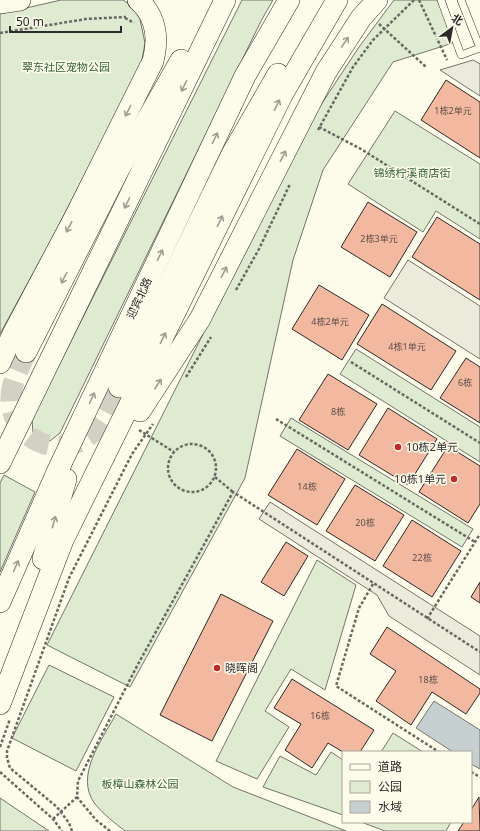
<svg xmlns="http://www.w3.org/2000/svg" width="480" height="831" font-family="'Noto Sans','Noto Sans SC',sans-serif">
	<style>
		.green { fill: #deebd1; stroke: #74746e }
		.parking { fill: #eceadb; stroke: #74746e }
		.water { fill: #c7d0d0; stroke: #74746e }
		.building { fill: #f2b8a0; stroke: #2b2b2b }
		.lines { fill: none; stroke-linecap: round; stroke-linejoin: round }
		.primary-tunnel { stroke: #d3d1c4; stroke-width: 21; stroke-dasharray: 21 10; stroke-linecap: butt }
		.service-casing { stroke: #2b2b2b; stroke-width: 8 }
		.primary-casing { stroke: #2b2b2b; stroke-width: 22 }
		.path { stroke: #6a6964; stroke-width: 2.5; stroke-dasharray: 3 2; stroke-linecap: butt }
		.service { stroke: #fdfbea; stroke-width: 7 }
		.primary { stroke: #fdfbea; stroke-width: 21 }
		.oneway { stroke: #9e9d94 }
		.poi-dot { fill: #c62828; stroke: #fdfbea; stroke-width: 1.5 }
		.labels { text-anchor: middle; stroke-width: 3; stroke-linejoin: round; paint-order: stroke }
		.number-label { font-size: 9px; fill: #5d4e48 }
		.park-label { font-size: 11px; fill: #34623c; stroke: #fdfbea }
		.street-label { font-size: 11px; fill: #2b2b2b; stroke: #fdfbea }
		.poi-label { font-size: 11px; fill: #2b2b2b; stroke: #fdfbea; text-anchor: start }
	</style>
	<rect width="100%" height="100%" fill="#fdfbea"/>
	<g class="green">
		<path d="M61,0H123L138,10L145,43L141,65L51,240L0,334V14Z"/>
		<path d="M242,0H273L261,21L60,433L50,441L33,433L32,419Z"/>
		<path d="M394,0H437L456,42L393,62L323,170L293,260L245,478L130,687L47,645L309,123L359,47Z"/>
		<path d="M395,111L480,164V239L436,211L423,232L348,184Z"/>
		<path d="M356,349L480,427V462L340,374Z"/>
		<path d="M291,418L473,529L462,547L280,436Z"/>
		<path d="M4,475L35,492L0,572V483Z"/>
		<path d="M317,560L356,585L325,690L291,669L265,711L289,727L257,779L216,761Z"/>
		<path d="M49,665L114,697L76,771L12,738Z"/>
		<path d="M116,714L233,787L346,831H125C115,823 104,815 95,804C74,776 102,740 116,714Z"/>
		<path d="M393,733L423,752H381Z"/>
		<path d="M331,752L343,760V815L263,787L280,756L316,775Z"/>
		<path d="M0,798L49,831H0Z"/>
		<path d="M361,822H451L446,831H385Z"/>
	</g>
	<g class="parking">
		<path d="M473,60L480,64V96L440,70Z"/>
		<path d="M408,260L480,306V359L384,298Z"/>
		<path d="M270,502L480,636V675L389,616L377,595L259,519Z"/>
	</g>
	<path class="water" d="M434,701L480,730V769L471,764V752H453L416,728Z"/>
	<g class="building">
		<path d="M446,80L480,102V158L421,120Z"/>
		<path d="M368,202L417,232L390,277L341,247Z"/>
		<path d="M437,217L480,244V300L412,257Z"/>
		<path d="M319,285L369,315L342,360L292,329Z"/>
		<path d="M382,304L456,351L431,390L357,344Z"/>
		<path d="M466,358L480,367V423L440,398Z"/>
		<path d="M328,374L377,404L348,450L299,420Z"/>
		<path d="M388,408L437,439L408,485L359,455Z"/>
		<path d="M448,446L480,466V504L468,523L419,492Z"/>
		<path d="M297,449L345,479L317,525L268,495Z"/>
		<path d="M355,485L404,515L375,561L326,531Z"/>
		<path d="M412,520L461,551L432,597L383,566Z"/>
		<path d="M286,542L308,556L284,596L261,582Z"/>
		<path d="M480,582V603L471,597Z"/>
		<path d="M221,594L273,621L212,741L160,715Z"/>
		<path d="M387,627L480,689V693L466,714L432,692L411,725L376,701L396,671L370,654Z"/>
		<path d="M292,679L374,730L360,752H343L328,743L312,768L285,750L301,724L274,708Z"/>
		<path d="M479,797L480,831H458L464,822H471V810Z"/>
	</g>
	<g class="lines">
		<path class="primary-tunnel" d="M26,352C20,367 10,384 11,401C13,443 64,461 93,432C105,420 112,402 119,387"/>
		<g class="service-casing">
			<g id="service">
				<path d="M441,0L461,55L480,48"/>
				<path d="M461,0L480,48"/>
			</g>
		</g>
		<g class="primary-casing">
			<g id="primary">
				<path d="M0,3L20,0"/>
				<path d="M26,352L119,169L181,60"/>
				<path d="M0,363L13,334L75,217L153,61C159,39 156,16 138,0"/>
				<path d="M119,387L232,154L278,74"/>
				<path d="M140,411L200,319L326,72L361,18L377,0"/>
				<path d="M0,463L225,0"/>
				<path d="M43,559L66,479"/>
				<path d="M0,602L58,470L245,76L289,0"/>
				<path d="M0,704L63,540L282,95L337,0"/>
			</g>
		</g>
		<g class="path">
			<path d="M419,0L447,60"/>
			<path d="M125,18L134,23"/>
			<path d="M379,24L426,67"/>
			<path d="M0,33L86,19L126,17"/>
			<path d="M319,127L361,149L480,224"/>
			<path d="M318,130L353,67L373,40L414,0"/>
			<path d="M236,290L259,249L290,184"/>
			<path d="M351,362L480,443"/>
			<path d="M186,377L211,337"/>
			<path d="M276,419L475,542"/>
			<path d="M139,430L174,452"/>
			<circle cx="192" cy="468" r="24"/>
			<path d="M215,477L233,492"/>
			<path d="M373,584L359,608L336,686L439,752"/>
			<path d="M427,619L480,534"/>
			<path d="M0,747L10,719"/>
			<path d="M0,772L53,819L62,831"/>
			<path d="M471,772L480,777"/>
			<path d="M53,819L77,797"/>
			<path d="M72,831L69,823L57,807L10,768L7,758V751L69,578L132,454L153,424"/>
			<path d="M110,831L96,820L77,797L78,781L137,666L233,492L480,652"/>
		</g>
		<use href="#service" class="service"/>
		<use href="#primary" class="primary"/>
	</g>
	<defs><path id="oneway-shaft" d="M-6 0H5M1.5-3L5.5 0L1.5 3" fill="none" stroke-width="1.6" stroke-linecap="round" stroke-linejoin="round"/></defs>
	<g class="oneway">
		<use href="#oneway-shaft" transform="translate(345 42) rotate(-56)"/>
		<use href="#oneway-shaft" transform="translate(184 86) rotate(116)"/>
		<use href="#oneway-shaft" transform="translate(277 105) rotate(-64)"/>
		<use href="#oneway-shaft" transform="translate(128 111) rotate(117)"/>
		<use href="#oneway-shaft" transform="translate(215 138) rotate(-65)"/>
		<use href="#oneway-shaft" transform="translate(283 156) rotate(-63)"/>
		<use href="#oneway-shaft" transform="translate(127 203) rotate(116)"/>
		<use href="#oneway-shaft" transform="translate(220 221) rotate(-64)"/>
		<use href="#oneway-shaft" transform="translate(69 227) rotate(118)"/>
		<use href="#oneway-shaft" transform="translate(160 255) rotate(-65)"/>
		<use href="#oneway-shaft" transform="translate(224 272) rotate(-63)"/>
		<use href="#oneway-shaft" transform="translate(64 278) rotate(117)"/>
		<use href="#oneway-shaft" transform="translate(163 338) rotate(-64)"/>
		<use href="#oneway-shaft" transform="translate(158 384) rotate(-57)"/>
		<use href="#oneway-shaft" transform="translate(92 398) rotate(-65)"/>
		<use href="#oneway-shaft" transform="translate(54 522) rotate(-74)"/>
		<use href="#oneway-shaft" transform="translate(16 566) rotate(-66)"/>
	</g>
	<g class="poi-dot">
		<circle cx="398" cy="447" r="4"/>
		<circle cx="454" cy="479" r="4"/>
		<circle cx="217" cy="668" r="4"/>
	</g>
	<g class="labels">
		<g class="number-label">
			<text x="453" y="114">1栋2单元</text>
			<text x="379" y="242">2栋3单元</text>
			<text x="330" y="325">4栋2单元</text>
			<text x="407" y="350">4栋1单元</text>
			<text x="465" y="386">6栋</text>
			<text x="338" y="415">8栋</text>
			<text x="307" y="490">14栋</text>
			<text x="365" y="526">20栋</text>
			<text x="422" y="561">22栋</text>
			<text x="428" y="683">18栋</text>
			<text x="320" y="719">16栋</text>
		</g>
		<g class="park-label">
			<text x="66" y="71">翠东社区宠物公园</text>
			<text x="412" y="177">锦绣柠溪商店街</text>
			<text x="140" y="788">板樟山森林公园</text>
		</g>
		<g class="street-label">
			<text transform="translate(139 298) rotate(-65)" y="4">迎宾北路</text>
		</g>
		<g class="poi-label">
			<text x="406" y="451">10栋2单元</text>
			<text x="446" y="483" text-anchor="end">10栋1单元</text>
			<text x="225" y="672">晓晖阁</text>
		</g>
	</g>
	<rect x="342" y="751" width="130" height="72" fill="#fdfbea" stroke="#a9a89e"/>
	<rect x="350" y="764" width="20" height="6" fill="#fdfbea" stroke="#a9a89e"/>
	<text x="378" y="771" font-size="12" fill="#2b2b2b">道路</text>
	<rect x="350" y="781" width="20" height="12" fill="#deebd1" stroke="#a9a89e"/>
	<text x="378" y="791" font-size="12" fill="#2b2b2b">公园</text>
	<rect x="350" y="801" width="20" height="12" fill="#c7d0d0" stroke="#a9a89e"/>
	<text x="378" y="811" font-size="12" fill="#2b2b2b">水域</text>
	<g transform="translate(452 28) rotate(32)" stroke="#fdfbea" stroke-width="3" paint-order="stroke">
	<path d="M0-3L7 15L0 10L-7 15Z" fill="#2b2b2b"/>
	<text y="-6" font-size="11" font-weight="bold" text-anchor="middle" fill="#2b2b2b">北</text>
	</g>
	<path d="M10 26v6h111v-6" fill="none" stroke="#2b2b2b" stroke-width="2"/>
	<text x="16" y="26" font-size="12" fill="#2b2b2b" stroke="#fdfbea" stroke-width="3" paint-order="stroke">50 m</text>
</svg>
